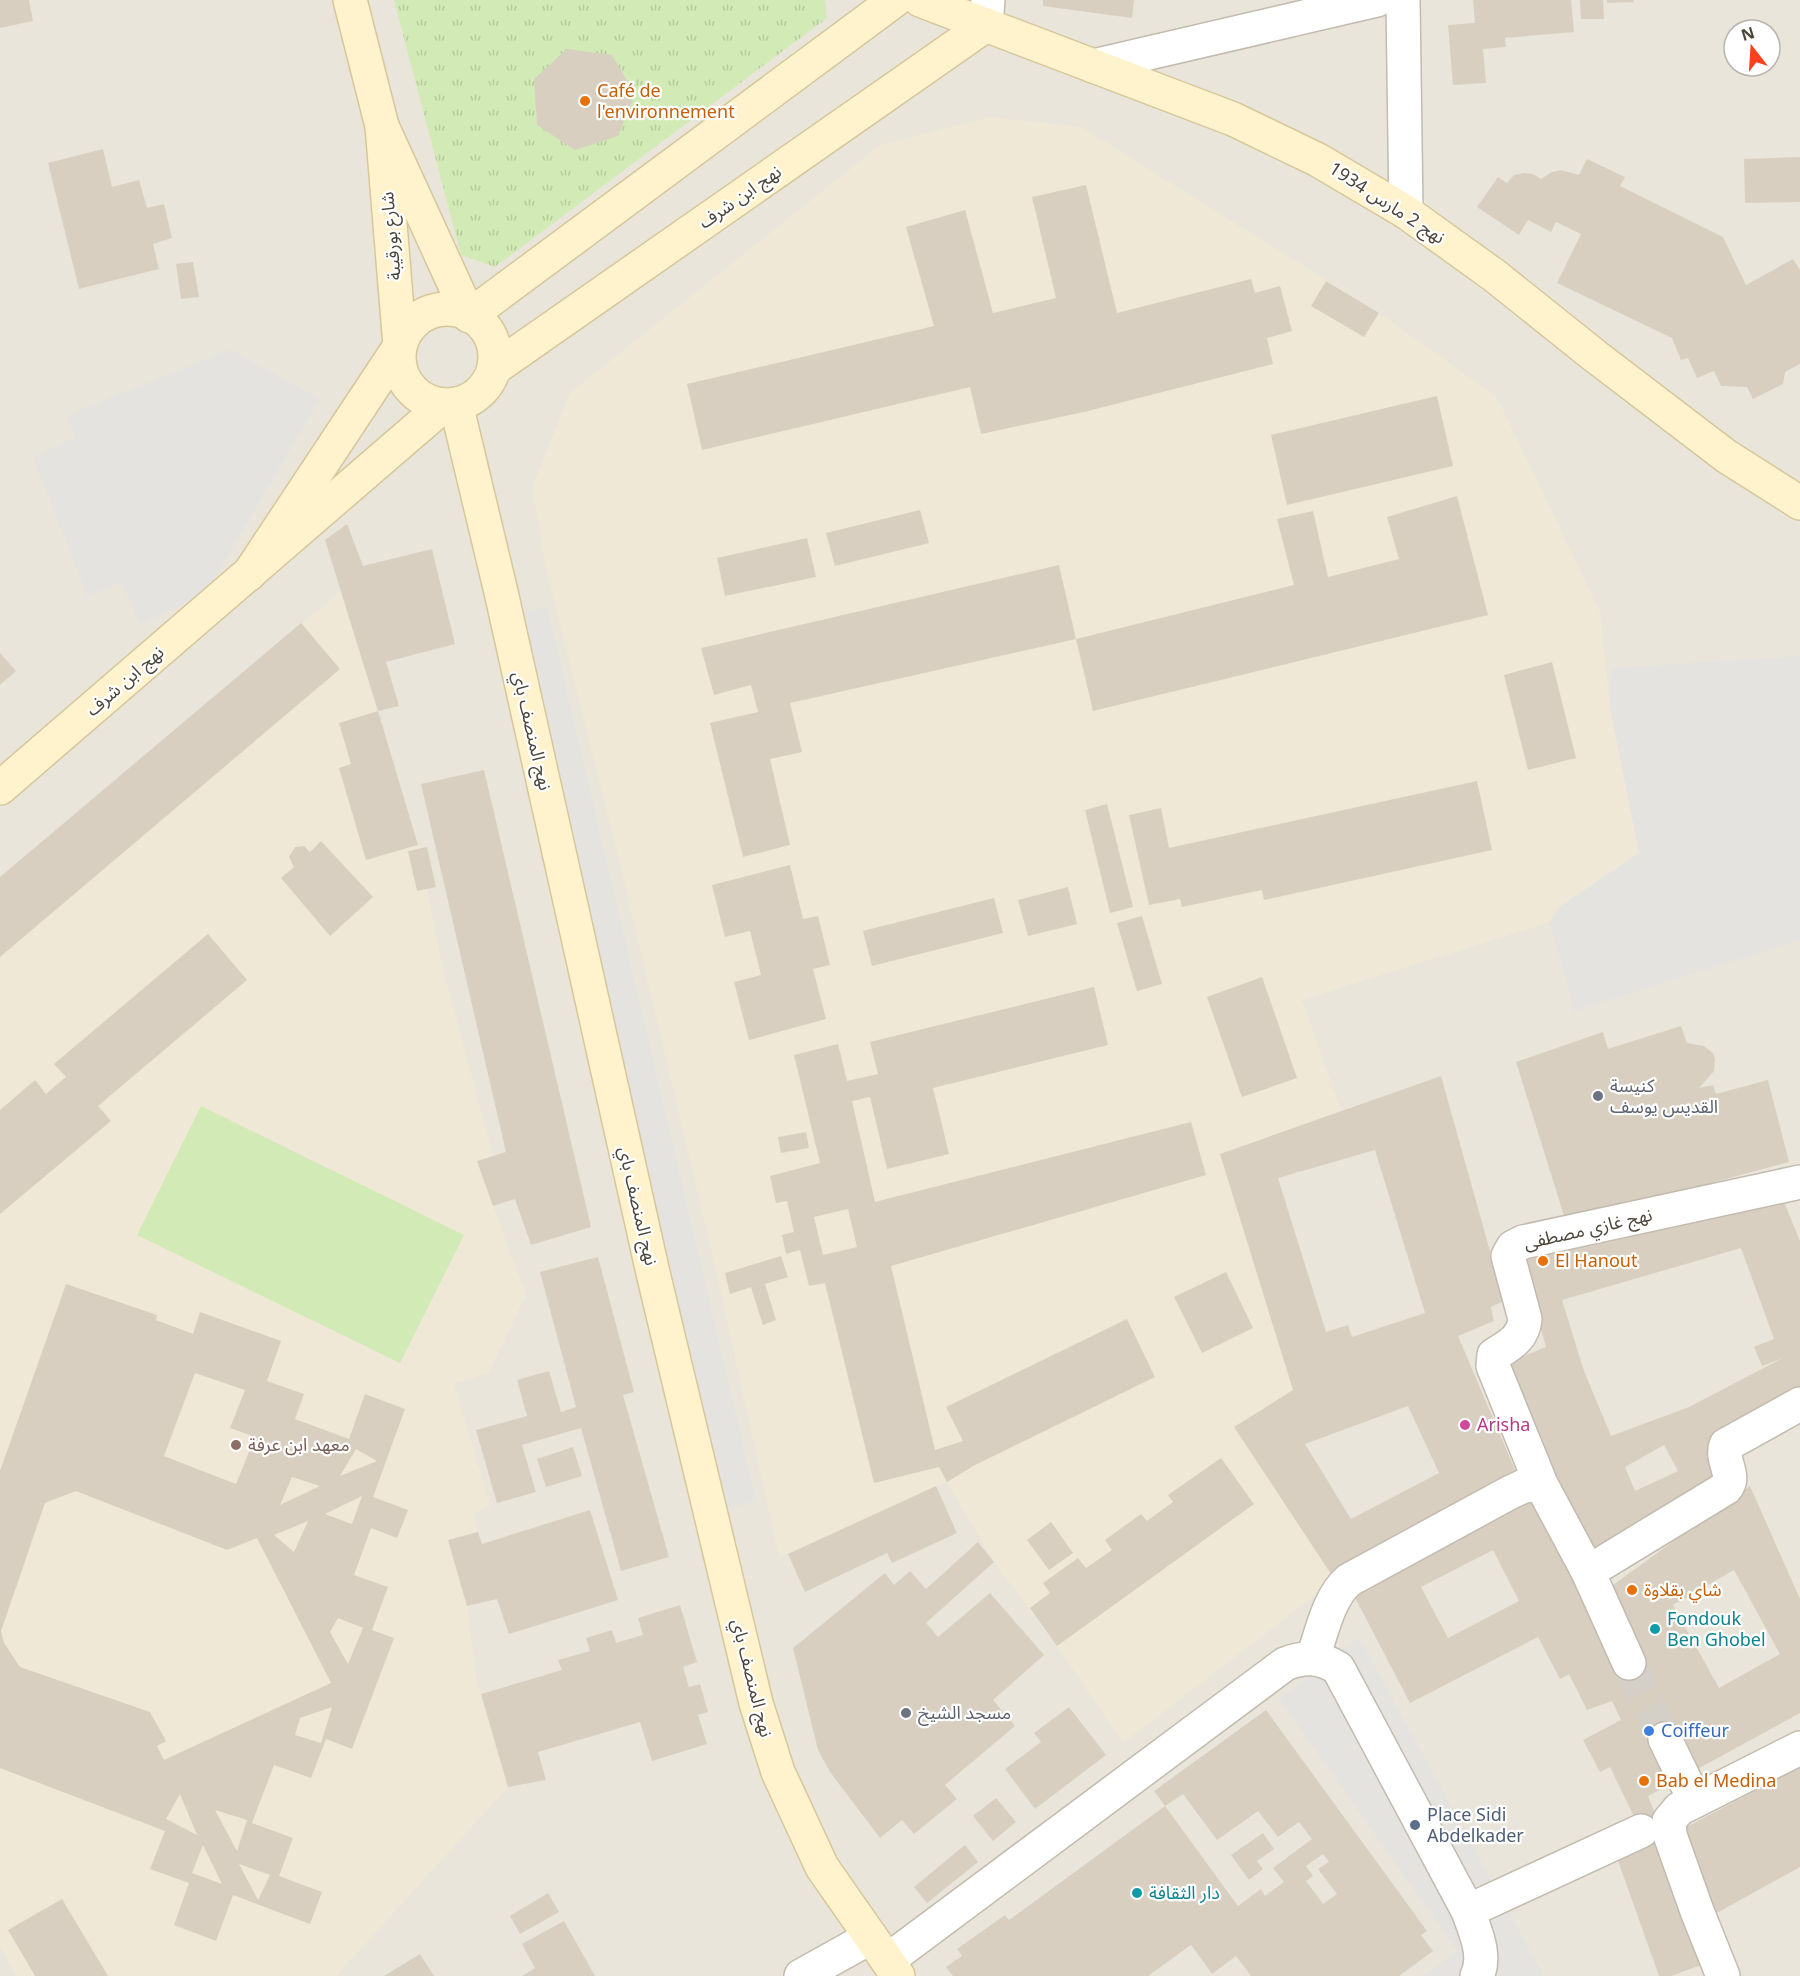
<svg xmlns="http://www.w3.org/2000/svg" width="1800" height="1976" font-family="'Noto Sans','Noto Sans Arabic',sans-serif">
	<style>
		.residential { fill: #eae5da; fill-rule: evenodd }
		.education { fill: #efe8d6 }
		.grass { fill: #d2eab5 }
		.park { fill: url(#park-tufts) }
		.parking { fill: #e5e3e0 }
		.building { fill: #d8cfc1; fill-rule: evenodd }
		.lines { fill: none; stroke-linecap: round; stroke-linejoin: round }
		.street-tunnel { stroke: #d4d0c8; stroke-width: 33; stroke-dasharray: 33 16; stroke-linecap: butt }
		.street-casing { stroke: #c2bbae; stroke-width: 36 }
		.secondary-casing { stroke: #d6c79b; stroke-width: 36 }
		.street { stroke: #fff; stroke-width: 33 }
		.secondary { stroke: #fff3cd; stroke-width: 33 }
		.food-dot { fill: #e8710a; stroke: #fff; stroke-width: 2 }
		.worship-dot { fill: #6b7280; stroke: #fff; stroke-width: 2 }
		.hotel-dot { fill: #d1479c; stroke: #fff; stroke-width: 2 }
		.education-dot { fill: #8d6e63; stroke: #fff; stroke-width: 2 }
		.culture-dot { fill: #0f9aa8; stroke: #fff; stroke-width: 2 }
		.shop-dot { fill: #3f7fe0; stroke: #fff; stroke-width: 2 }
		.service-dot { fill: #5c6f8a; stroke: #fff; stroke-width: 2 }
		.labels { text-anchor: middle; stroke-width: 4.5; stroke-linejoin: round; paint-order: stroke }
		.food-label { font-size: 18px; fill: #c56008; stroke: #fff; text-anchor: start }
		.street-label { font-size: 18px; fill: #4b4439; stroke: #fff }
		.worship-label { font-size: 18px; fill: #5b616d; stroke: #fff; text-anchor: start }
		.hotel-label { font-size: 18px; fill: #b23c85; stroke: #fff; text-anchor: start }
		.education-label { font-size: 18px; fill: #785e54; stroke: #fff; text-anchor: start }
		.culture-label { font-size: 18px; fill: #0d838f; stroke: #fff; text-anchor: start }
		.shop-label { font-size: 18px; fill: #366cbe; stroke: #fff; text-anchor: start }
		.service-label { font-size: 18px; fill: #4e5e75; stroke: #fff; text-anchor: start }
	</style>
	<defs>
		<pattern id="park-tufts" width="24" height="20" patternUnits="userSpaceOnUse" patternTransform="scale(1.5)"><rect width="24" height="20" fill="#d2eab5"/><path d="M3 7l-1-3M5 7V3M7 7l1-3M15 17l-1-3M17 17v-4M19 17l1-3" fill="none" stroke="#b6ca9c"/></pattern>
	</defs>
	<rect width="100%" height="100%" fill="#f6f3ec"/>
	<path class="residential" d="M0,0H1800V1976H0ZM1734,30H1770V66H1734Z"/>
	<g class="education">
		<path d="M990,117L1081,127L1379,313L1494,395L1501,406L1600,612L1610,707L1639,853L1559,907L1550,922L1302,1000L1341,1111L1220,1154L1293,1390L1235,1427L1335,1580L1123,1743L1057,1646L994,1562L947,1482L779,1557L713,1258L624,881L546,570L532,487L570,393L880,145Z"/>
		<path d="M341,591L418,845L442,965L493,1156L477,1162L526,1295L488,1374L454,1383L490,1506L474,1513L478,1532L448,1541L467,1606L477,1683L508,1787L336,1976H16L0,1945V877Z"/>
	</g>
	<path class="grass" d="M201,1106L464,1235L400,1363L137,1235Z"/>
	<path class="park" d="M394,0H825L827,18L495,267L461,255Z"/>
	<g class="parking">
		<path d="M230,349L320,399L205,595L140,624L121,583L87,596L33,457L76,437L66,416Z"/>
		<path d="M547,607L756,1501L725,1509L516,614Z"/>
		<path d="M1800,656V940L1574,1011L1550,922L1559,907L1639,853L1610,707L1612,668Z"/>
		<path d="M1359,1637L1538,1965L1543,1976H1423L1457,1951L1279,1699Z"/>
	</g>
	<g class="building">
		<path d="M0,0H29L33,21L0,28Z"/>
		<path d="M1043,0H1134L1132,18L1043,6Z"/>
		<path d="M1473,0H1571L1574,32L1505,38L1506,47L1483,49L1486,83L1453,85L1448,25L1475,23Z"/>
		<path d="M1580,0H1603L1604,19H1581Z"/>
		<path d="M1607,0H1633L1634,2L1607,3Z"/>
		<path d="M567,49L612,55L635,94L618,136L575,150L537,125L534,79Z"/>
		<path d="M103,149L112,187L139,180L147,208L164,204L172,238L153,244L159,269L79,289L48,163Z"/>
		<path d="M1800,157V202L1745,203L1744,159Z"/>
		<path d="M1587,159L1625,177L1620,186L1723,237L1746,285L1793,259L1800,270V364L1785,372L1783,384L1753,399L1747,387L1721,386L1714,371L1697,378L1688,358L1681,360L1672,338L1557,283L1581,234L1556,222L1551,232L1528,220L1519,235L1477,207L1498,177L1507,183L1514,175L1524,173L1533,174L1541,179L1552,172L1561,170L1579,175Z"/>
		<path d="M1086,185L1117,313L1251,279L1255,293L1280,286L1292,331L1267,338L1273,364L1084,412L981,434L970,387L702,450L687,384L934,326L906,227L965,210L993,313L1056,298L1032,197Z"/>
		<path d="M193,262L199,297L181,299L176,264Z"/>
		<path d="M1326,281L1379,313L1364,337L1311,306Z"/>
		<path d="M1437,396L1453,466L1287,505L1271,435Z"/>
		<path d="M1457,496L1488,615L1093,711L1076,639L1294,585L1277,519L1313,511L1328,577L1399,559L1387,517Z"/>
		<path d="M920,510L929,543L835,566L826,533Z"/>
		<path d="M347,524L363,566L432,549L455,644L386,662L399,706L378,711L418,845L366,860L339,768L351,764L339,723L378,711L325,540Z"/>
		<path d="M807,538L816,577L725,596L717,558Z"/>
		<path d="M1059,565L1076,639L790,703L802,752L770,759L790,845L743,857L710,723L758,712L751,685L714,695L701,648Z"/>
		<path d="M301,623L340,669L0,957V877Z"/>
		<path d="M0,653L16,671L0,685Z"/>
		<path d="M1552,662L1576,758L1528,770L1504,675Z"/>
		<path d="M484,770L591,1227L531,1245L515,1199L493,1206L477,1161L506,1152L421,784Z"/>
		<path d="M1477,781L1492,850L1264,900L1262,890L1182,907L1180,899L1149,905L1129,815L1161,808L1169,848Z"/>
		<path d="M1107,804L1133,907L1110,913L1085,810Z"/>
		<path d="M321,841L373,897L330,936L281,878L294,867L289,857L295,847L304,846L310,852Z"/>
		<path d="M427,847L436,887L417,891L408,851Z"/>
		<path d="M790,865L803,919L818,916L830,965L813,969L826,1019L749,1040L734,982L761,975L750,931L725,937L712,885Z"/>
		<path d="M1068,887L1077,924L1028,936L1018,900Z"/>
		<path d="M994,898L1003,933L872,966L863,931Z"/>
		<path d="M1142,916L1162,984L1137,991L1117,923Z"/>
		<path d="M208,934L247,980L98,1106L111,1121L0,1214V1110L35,1080L46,1094L66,1077L54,1064Z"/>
		<path d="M1262,977L1297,1078L1242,1097L1207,997Z"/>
		<path d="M1094,987L1108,1045L933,1088L949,1154L887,1169L870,1097L852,1101L875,1202L1191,1122L1206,1175L891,1266L935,1450L963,1441L946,1407L1127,1319L1155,1377L975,1465L947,1482L939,1467L874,1483L825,1283L809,1286L800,1250L786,1254L782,1235L794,1232L787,1201L776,1203L770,1176L820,1163L794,1055L838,1044L847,1081L878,1074L870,1042ZM848,1209L857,1247L823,1255L814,1217Z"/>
		<path d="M1681,1026L1687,1043L1704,1046L1713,1053L1715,1059L1714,1071L1699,1088L1713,1085L1716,1094L1768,1080L1789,1162L1662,1196L1565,1219L1516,1062L1603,1032L1608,1049Z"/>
		<path d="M1441,1076L1504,1301L1491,1307L1494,1321L1458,1336L1518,1477L1335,1580L1234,1427L1293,1390L1220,1154ZM1375,1150L1425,1313L1352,1337L1348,1325L1326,1332L1278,1178ZM1408,1406L1439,1473L1351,1519L1305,1444Z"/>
		<path d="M806,1132L809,1148L781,1153L778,1137Z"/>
		<path d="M1782,1197L1800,1241V1391L1708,1446L1721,1479L1589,1551L1504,1364L1546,1347L1520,1256ZM1741,1248L1774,1339L1754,1347L1762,1366L1781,1359L1689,1407L1611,1436L1584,1371L1562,1300ZM1664,1445L1678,1471L1635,1491L1625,1467Z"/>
		<path d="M781,1256L788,1277L765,1284L776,1320L763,1325L751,1287L730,1294L725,1273Z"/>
		<path d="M598,1257L634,1392L623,1395L669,1557L621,1571L581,1428L522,1445L536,1492L497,1503L476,1430L527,1416L517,1380L549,1371L561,1412L576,1407L540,1272Z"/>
		<path d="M1226,1272L1253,1328L1202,1353L1174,1297Z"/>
		<path d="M66,1284L157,1315L156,1320L193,1334L200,1312L281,1341L267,1381L304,1394L295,1419L349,1439L365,1394L405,1409L373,1497L408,1510L397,1538L371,1528L354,1575L388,1587L372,1630L394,1638L352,1749L326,1739L311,1778L274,1765L252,1823L293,1838L279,1876L322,1892L310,1924L233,1895L216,1941L174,1925L189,1883L150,1869L165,1831L0,1768V1471ZM195,1373L245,1390L230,1428L255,1437L236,1484L164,1456ZM356,1449L377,1461L340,1476ZM292,1477L320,1486L280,1505ZM76,1491L227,1550L257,1538L331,1683L164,1760L157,1746L166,1741L150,1712L20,1667L4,1643L1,1631L45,1503ZM362,1496L352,1524L325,1514ZM308,1521L294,1552L274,1535ZM338,1618L363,1628L348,1664L330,1632ZM332,1707L321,1743L295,1735L300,1718ZM180,1794L197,1835L166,1819ZM215,1810L247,1820L237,1851ZM203,1845L222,1884L192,1873ZM239,1864L270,1875L258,1900Z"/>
		<path d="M573,1447L582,1476L546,1487L537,1459Z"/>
		<path d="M1221,1458L1254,1504L1057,1646L1030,1608L1050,1593L1043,1583L1078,1558L1086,1568L1112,1550L1105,1540L1141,1514L1147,1521L1173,1502L1168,1495Z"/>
		<path d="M936,1486L957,1533L892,1563L887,1553L805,1592L788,1554Z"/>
		<path d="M1750,1486L1800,1599V1713L1648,1796L1659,1824L1701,1965L1671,1976H1659L1616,1855L1641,1831L1610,1767L1600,1772L1583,1740L1621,1720L1612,1701L1587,1710L1569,1674L1560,1679L1538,1637L1410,1703L1350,1588L1531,1494L1606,1590ZM1493,1550L1519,1601L1448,1638L1421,1587ZM1734,1570L1780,1654L1719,1688L1673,1605Z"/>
		<path d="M590,1510L618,1600L509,1634L497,1599L467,1606L448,1540L478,1532L482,1544Z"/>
		<path d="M1051,1522L1073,1553L1049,1570L1027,1540Z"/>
		<path d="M978,1542L994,1562L926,1623L938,1637L990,1593L1044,1655L993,1700L1015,1726L945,1785L957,1799L914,1834L902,1820L880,1838L830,1772L818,1750L793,1648L885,1573L894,1585L910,1571L926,1589Z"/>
		<path d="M680,1605L697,1662L683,1667L689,1687L700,1684L708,1712L698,1715L707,1744L652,1761L640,1722L538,1752L546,1780L508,1787L481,1694L562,1670L558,1660L590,1651L586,1638L612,1630L616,1643L643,1635L638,1618Z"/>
		<path d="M1069,1707L1106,1755L1035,1809L1005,1769L1041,1742L1034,1733Z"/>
		<path d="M1266,1710L1427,1931L1421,1935L1433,1951L1399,1976H1251L1236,1956L1212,1974L1191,1945L1148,1976H953L946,1967L962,1956L957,1949L1005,1915L1009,1920L1165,1806L1154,1791ZM1183,1794L1217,1840L1258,1811L1278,1837L1299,1822L1312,1839L1273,1868L1284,1882L1265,1896L1261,1889L1238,1906L1165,1806ZM1323,1854L1329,1862L1318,1869L1337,1894L1323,1904L1306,1881L1313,1876L1306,1866Z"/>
		<path d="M1800,1767V1867L1715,1914L1677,1832Z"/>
		<path d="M996,1798L1016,1822L993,1841L973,1816Z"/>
		<path d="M1263,1833L1274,1849L1257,1861L1263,1869L1249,1880L1231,1855Z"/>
		<path d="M965,1845L978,1862L927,1903L914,1887Z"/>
		<path d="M548,1893L559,1912L520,1934L510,1916Z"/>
		<path d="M62,1899L108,1976H35L8,1930Z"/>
		<path d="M564,1921L595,1976H522L535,1968L522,1944Z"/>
		<path d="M420,1954L434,1976H384Z"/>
	</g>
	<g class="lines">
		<path class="street-tunnel" d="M1629,1663L1665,1739"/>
		<g class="street-casing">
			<g id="street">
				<path d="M1403,0L1406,212"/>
				<path d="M986,25L988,0"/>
				<path d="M1093,66L1377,0"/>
				<path d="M1588,1572L1726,1488C1737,1476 1720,1460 1726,1445L1800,1404"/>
				<path d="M1313,1658C1321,1634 1329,1596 1349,1580L1509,1493L1524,1486L1541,1484"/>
				<path d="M1629,1663L1588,1572L1541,1484L1493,1366L1494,1355C1509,1345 1523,1339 1525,1319L1508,1256L1513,1247L1523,1242L1800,1182"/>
				<path d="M1665,1739L1695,1801L1679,1809L1669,1821L1670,1835L1697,1911L1723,1976"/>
				<path d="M1695,1801L1800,1748"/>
				<path d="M1468,1911L1641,1831"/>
				<path d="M888,1960L1285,1664C1305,1656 1320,1657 1338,1668L1468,1911C1475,1931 1487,1956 1477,1976"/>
				<path d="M801,1976L871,1937"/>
			</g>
		</g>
		<g class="secondary-casing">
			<g id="secondary">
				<path d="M920,0L1233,119L1318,160L1406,212L1495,276L1595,356L1726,456L1800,503"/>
				<path d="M382,126L469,316L895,0"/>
				<circle cx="447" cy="357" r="48"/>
				<path d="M495,368L986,25"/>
				<path d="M456,404L501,592L653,1273L756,1703L778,1772L822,1867L898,1976"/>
				<path d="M249,574L400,346L382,126L350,0"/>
				<path d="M0,788L444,405"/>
			</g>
		</g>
		<use href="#street" class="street"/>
		<use href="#secondary" class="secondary"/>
	</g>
	<g class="food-dot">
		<circle cx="585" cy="101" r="6"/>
		<circle cx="1543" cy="1261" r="6"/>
		<circle cx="1632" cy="1590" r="6"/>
		<circle cx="1644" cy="1781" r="6"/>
	</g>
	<g class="worship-dot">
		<circle cx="1598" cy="1096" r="6"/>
		<circle cx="906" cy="1713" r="6"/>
	</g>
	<circle class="hotel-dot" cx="1465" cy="1425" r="6"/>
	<circle class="education-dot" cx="236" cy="1445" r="6"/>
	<g class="culture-dot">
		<circle cx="1655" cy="1629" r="6"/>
		<circle cx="1137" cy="1893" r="6"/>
	</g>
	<circle class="shop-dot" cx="1649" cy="1731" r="6"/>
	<circle class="service-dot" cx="1415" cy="1825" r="6"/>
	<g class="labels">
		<g class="food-label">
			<text x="597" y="97">Café de<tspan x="597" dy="21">l'environnement</tspan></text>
			<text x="1555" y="1267">El Hanout</text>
			<text x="1644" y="1596">شاي بقلاوة</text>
			<text x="1656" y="1787">Bab el Medina</text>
		</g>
		<g class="street-label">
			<text transform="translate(740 197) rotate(-35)" y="6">نهج ابن شرف</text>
			<text transform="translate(1387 203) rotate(33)" y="6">نهج 2 مارس 1934</text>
			<text transform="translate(391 236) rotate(-95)" y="6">شارع بورقيبة</text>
			<text transform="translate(125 681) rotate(-41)" y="6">نهج ابن شرف</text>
			<text transform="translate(532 731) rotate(77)" y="6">نهج المنصف باي</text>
			<text transform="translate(638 1206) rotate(77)" y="6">نهج المنصف باي</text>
			<text transform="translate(1588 1229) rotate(-13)" y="6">نهج غازي مصطفى</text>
			<text transform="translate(752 1678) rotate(76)" y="6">نهج المنصف باي</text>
		</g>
		<g class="worship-label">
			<text x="1610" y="1092">كنيسة<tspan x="1610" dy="21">القديس يوسف</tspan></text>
			<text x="918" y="1719">مسجد الشيخ</text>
		</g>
		<g class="hotel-label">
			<text x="1477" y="1431">Arisha</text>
		</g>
		<g class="education-label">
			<text x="248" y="1451">معهد ابن عرفة</text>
		</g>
		<g class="culture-label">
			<text x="1667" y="1625">Fondouk<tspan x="1667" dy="21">Ben Ghobel</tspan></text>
			<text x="1149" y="1899">دار الثقافة</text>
		</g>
		<g class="shop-label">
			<text x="1661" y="1737">Coiffeur</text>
		</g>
		<g class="service-label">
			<text x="1427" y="1821">Place Sidi<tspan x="1427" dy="21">Abdelkader</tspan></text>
		</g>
	</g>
	<g transform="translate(1752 48) rotate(343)"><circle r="28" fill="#ffffff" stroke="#b7b4b0" stroke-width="1.5"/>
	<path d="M0-4.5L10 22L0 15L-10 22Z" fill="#fc3f1d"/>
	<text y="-9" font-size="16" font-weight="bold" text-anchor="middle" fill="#4b4439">N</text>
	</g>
</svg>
